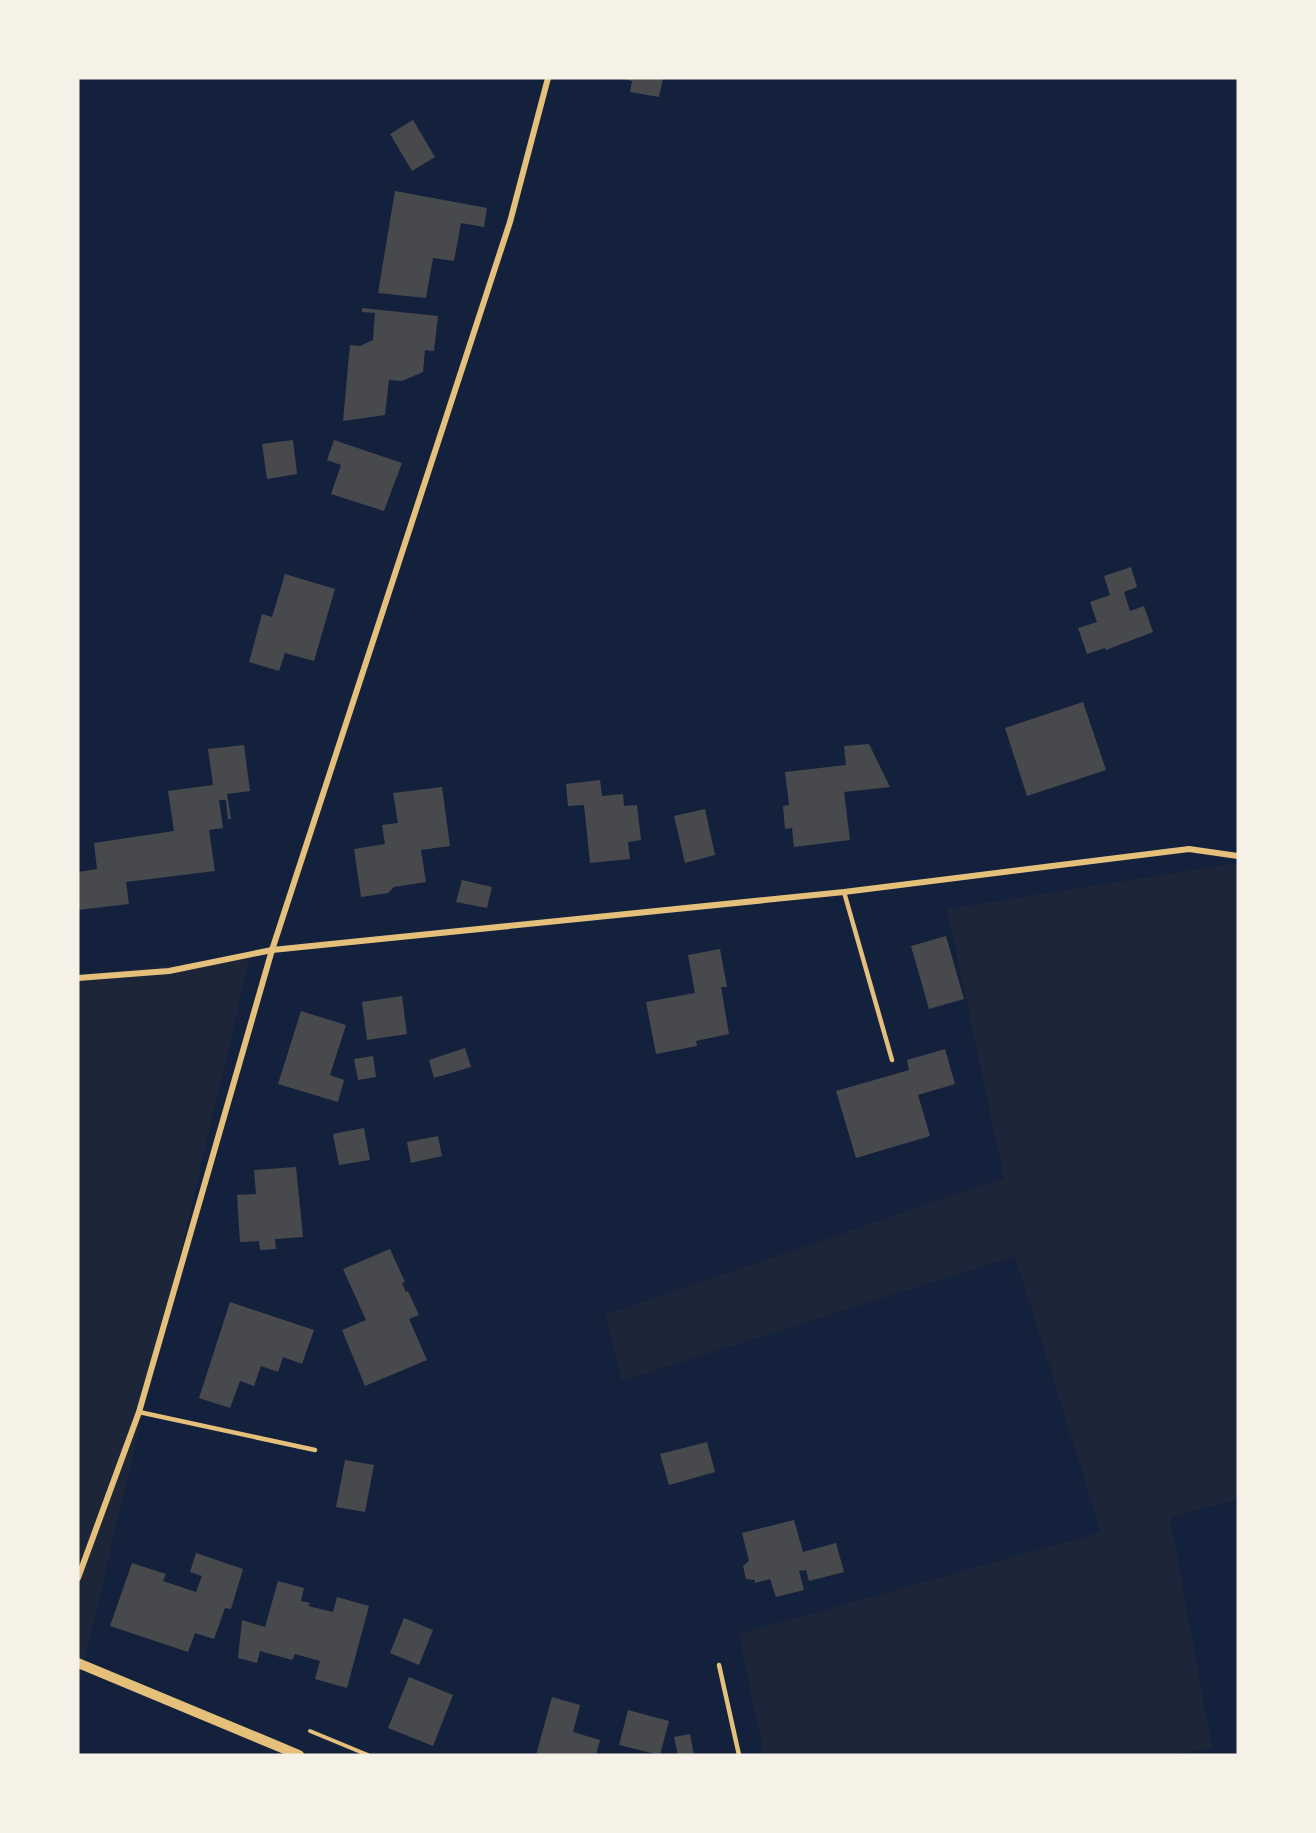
<svg xmlns="http://www.w3.org/2000/svg" width="1316" height="1833" font-family="'DejaVu Sans',sans-serif">
	<style>
		.green { fill: #1d2539 }
		.building { fill: #48494c }
		.lines { fill: none; stroke-linecap: round; stroke-linejoin: round }
		.path { stroke: #e5c07b; stroke-width: 4 }
		.service { stroke: #e5c07b; stroke-width: 4.5 }
		.minor { stroke: #e5c07b; stroke-width: 6 }
		.tertiary { stroke: #e5c07b; stroke-width: 10 }
	</style>
	<rect width="100%" height="100%" fill="#14213d"/>
	<g class="green">
		<path d="M1238,863V1499L1170,1518L1212,1748L1172,1755H764L739,1634L1101,1532L1015,1256L622,1381L605,1315L1004,1178L947,909Z"/>
		<path d="M250,957L78,1688V975Z"/>
	</g>
	<g class="building">
		<path d="M621,78H663L659,97L630,92L632,81Z"/>
		<path d="M413,120L435,157L412,171L390,134Z"/>
		<path d="M395,191L487,208L484,227L461,223L454,261L433,258L426,298L378,293Z"/>
		<path d="M362,308L438,316L434,351L425,350L423,372L402,381L389,380L385,415L343,421L350,345L360,346L373,340L375,313L362,312Z"/>
		<path d="M293,440L297,474L267,479L262,444Z"/>
		<path d="M334,440L402,463L384,511L331,494L341,465L327,460Z"/>
		<path d="M1131,567L1137,587L1124,592L1130,611L1144,606L1153,632L1106,650L1105,648L1087,654L1078,628L1097,622L1090,602L1110,595L1104,576Z"/>
		<path d="M285,574L335,589L314,661L285,653L279,671L249,662L262,614L272,617Z"/>
		<path d="M1083,702L1106,770L1027,796L1005,728Z"/>
		<path d="M869,744L890,787L844,792L850,840L794,847L792,828L785,829L783,806L789,805L785,772L846,765L844,746Z"/>
		<path d="M244,745L250,791L227,794L231,819H228L226,800H219L223,828L209,830L215,871L126,882L129,904L78,910V872L97,869L94,843L174,831L168,791L213,785L208,749Z"/>
		<path d="M600,780L602,796L623,794L624,806L637,805L641,840L628,842L630,859L590,863L584,805L568,806L566,784Z"/>
		<path d="M442,787L450,846L421,850L426,882L394,887L388,893L361,897L354,849L385,844L382,825L398,823L393,793Z"/>
		<path d="M705,809L715,855L685,863L674,816Z"/>
		<path d="M462,880L492,887L487,908L456,902Z"/>
		<path d="M946,936L964,999L929,1009L911,946Z"/>
		<path d="M720,949L727,987H721L729,1034L696,1041L697,1046L656,1054L646,1002L695,993L688,955Z"/>
		<path d="M402,996L407,1034L367,1040L362,1002Z"/>
		<path d="M301,1011L346,1025L330,1075L344,1080L338,1102L278,1084Z"/>
		<path d="M465,1048L471,1067L434,1078L429,1060Z"/>
		<path d="M945,1049L955,1084L918,1095L930,1136L856,1158L836,1091L909,1070L907,1060Z"/>
		<path d="M373,1056L376,1077L358,1080L354,1059Z"/>
		<path d="M364,1128L370,1160L339,1165L333,1134Z"/>
		<path d="M438,1136L442,1156L411,1163L407,1142Z"/>
		<path d="M296,1167L303,1237L275,1239L276,1249L260,1250L259,1241L240,1242L237,1195L256,1194L254,1170Z"/>
		<path d="M390,1249L405,1282L402,1283L406,1292L408,1291L419,1315L409,1319L427,1360L365,1386L342,1330L366,1320L343,1269Z"/>
		<path d="M230,1302L314,1330L302,1364L283,1357L278,1372L261,1366L254,1386L240,1381L230,1408L199,1398Z"/>
		<path d="M707,1442L715,1472L669,1485L660,1454Z"/>
		<path d="M345,1460L374,1465L365,1512L336,1507Z"/>
		<path d="M794,1520L803,1552L836,1543L844,1572L809,1581L806,1570L799,1571L804,1590L776,1597L770,1579L755,1583V1580L746,1579L743,1566L749,1561L742,1533Z"/>
		<path d="M196,1553L243,1569L231,1609L225,1608L214,1639L195,1633L188,1652L110,1626L132,1563L166,1574L163,1581L196,1592L202,1576L190,1572Z"/>
		<path d="M278,1581L304,1588L301,1601L310,1603L308,1606L333,1612L337,1597L369,1606L347,1688L315,1679L320,1661L295,1654L292,1660L260,1651L257,1663L238,1658L242,1620L265,1627Z"/>
		<path d="M404,1618L433,1630L419,1665L390,1653Z"/>
		<path d="M409,1677L453,1695L433,1746L388,1728Z"/>
		<path d="M552,1697L580,1705L573,1732L600,1740L596,1755H536Z"/>
		<path d="M628,1710L669,1721L660,1755L619,1745Z"/>
		<path d="M690,1734L694,1755H678L674,1737Z"/>
	</g>
	<g class="lines">
		<path class="path" d="M310,1731L368,1755"/>
		<g class="service">
			<path d="M844,892L892,1060"/>
			<path d="M139,1412L315,1450"/>
			<path d="M719,1665L739,1755"/>
		</g>
		<g class="minor">
			<path d="M78,978L169,971L272,950L844,892L1189,849L1238,856"/>
			<path d="M78,1578L139,1412L272,950L510,222L548,78"/>
		</g>
		<path class="tertiary" d="M78,1663L299,1755"/>
	</g>
	<rect width="1316" height="1833" fill="none" stroke="#f6f1e7" stroke-width="159"/>
</svg>
